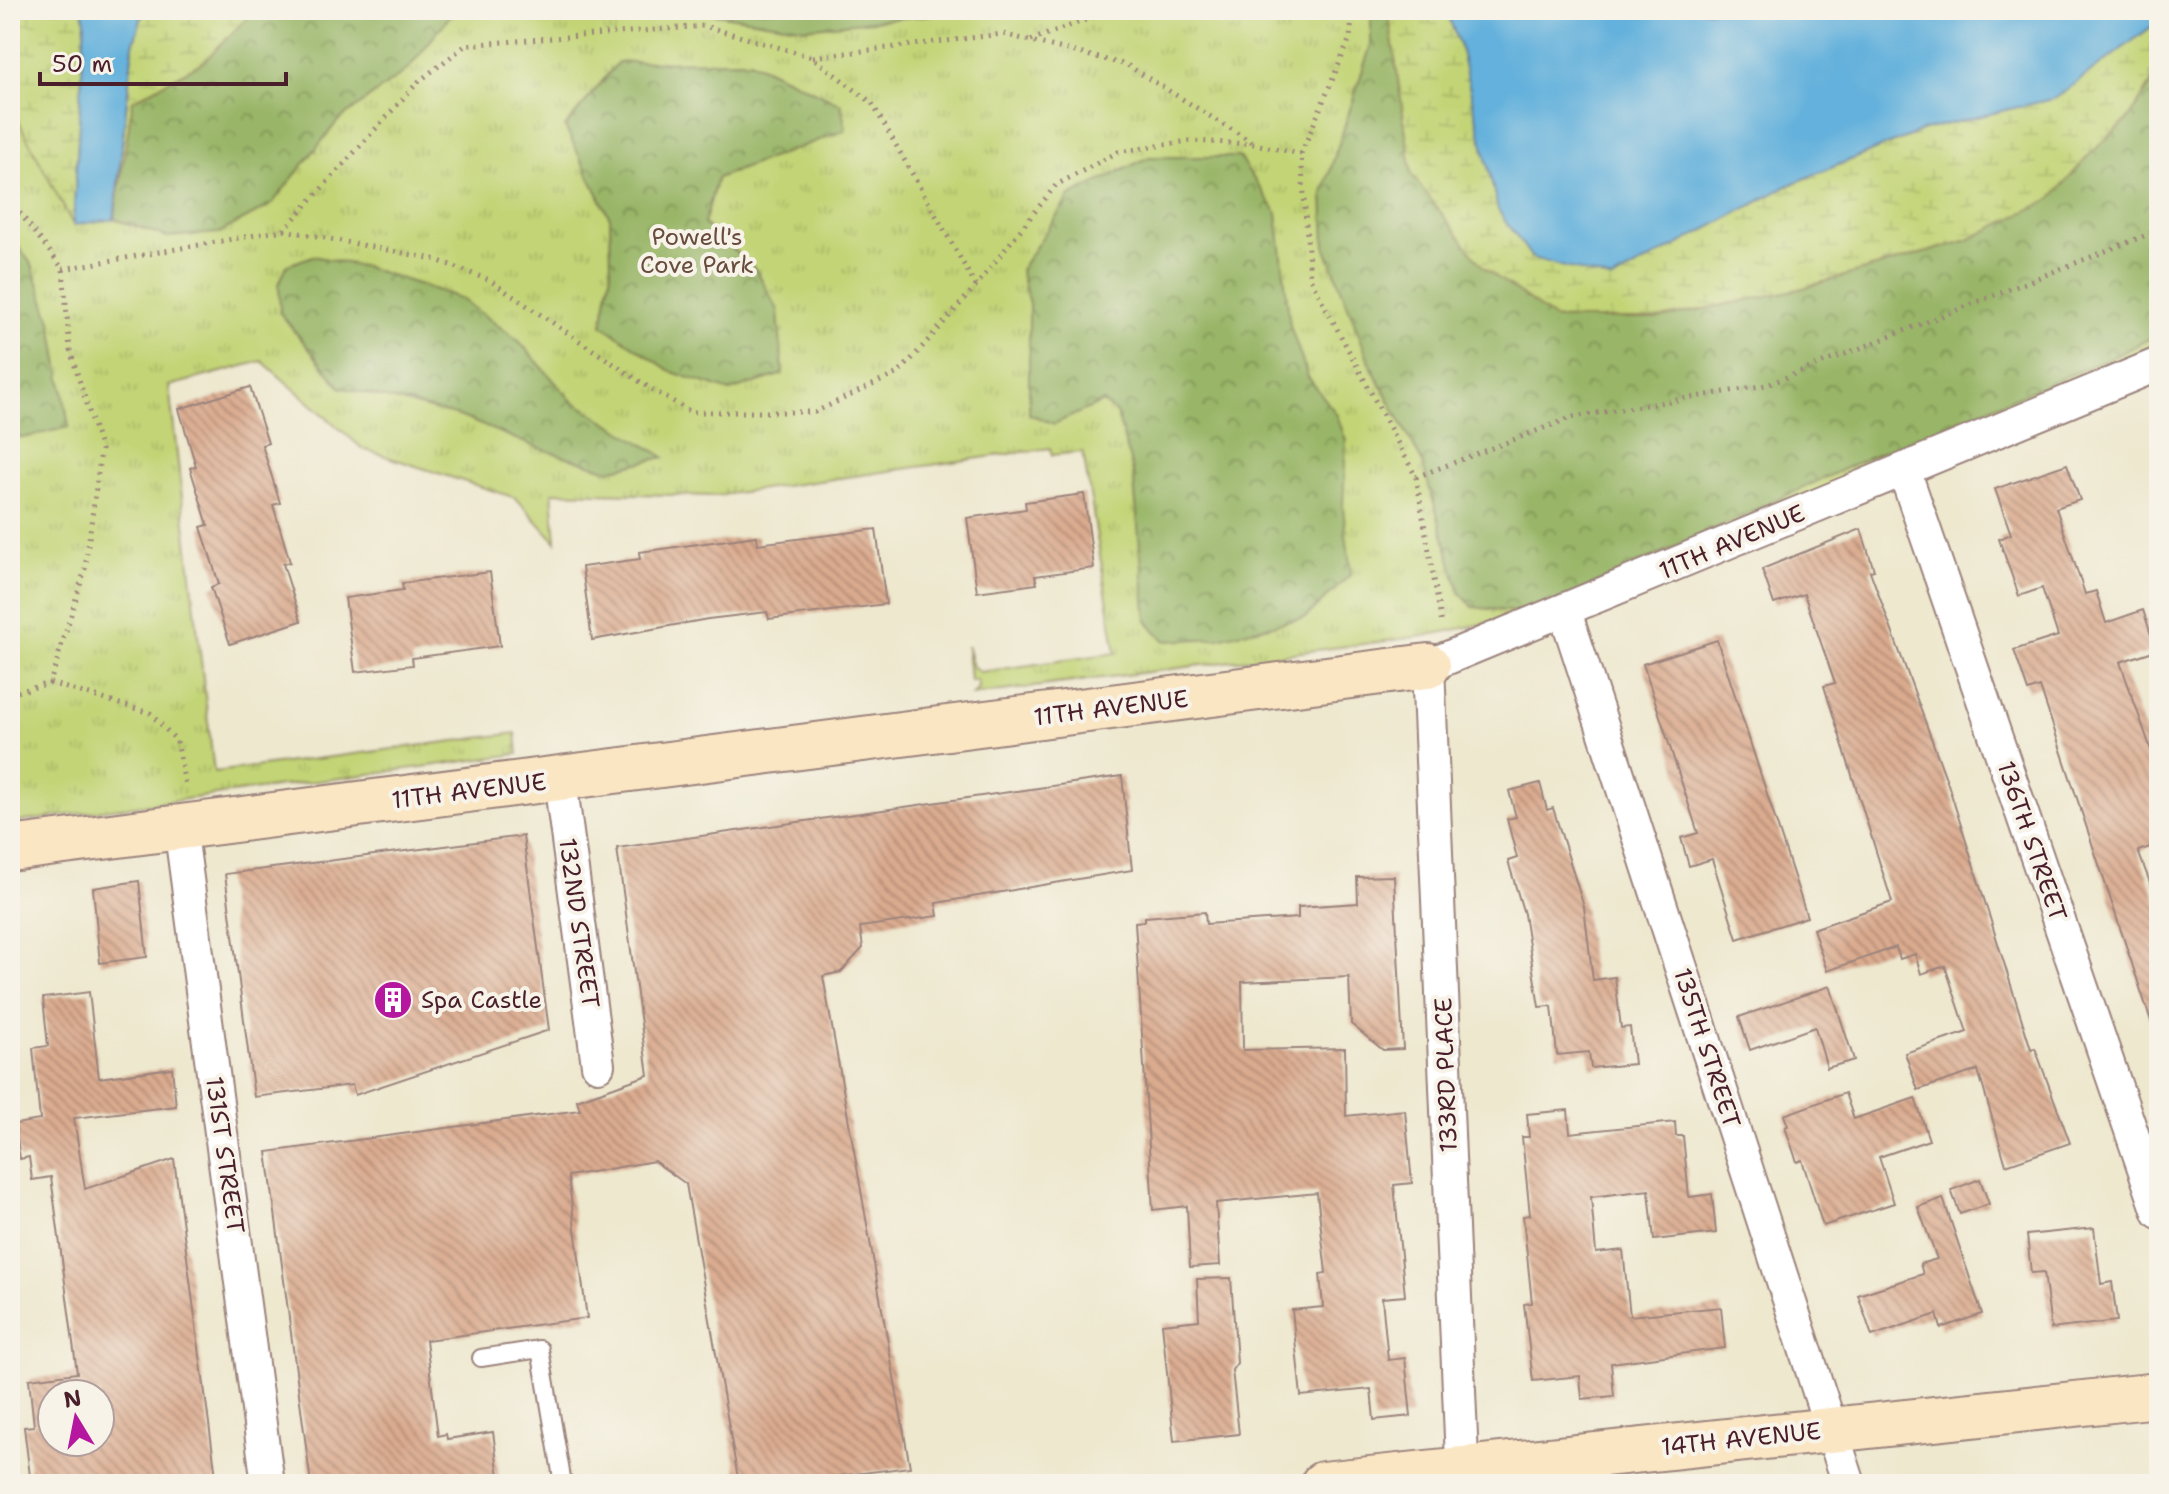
<svg xmlns="http://www.w3.org/2000/svg" width="2169" height="1494" font-family="'Shantell Sans',sans-serif">
	<style>
		.grass { fill: url(#grass-tufts); stroke: #867a50; stroke-width: 2 }
		.forest { fill: url(#forest-crowns); stroke: #726a49; stroke-width: 2 }
		.wetland { fill: url(#wetland-marsh); stroke: #867a50; stroke-width: 2 }
		.water { fill: #63b1dc; stroke: #566884; stroke-width: 2 }
		.building { fill: url(#building-back-hatch); fill-rule: evenodd }
		.lines { fill: none; stroke-linecap: round; stroke-linejoin: round }
		.lane-casing { stroke: #9c847d; stroke-width: 20 }
		.street-casing { stroke: #9c847d; stroke-width: 36 }
		.secondary-casing { stroke: #9c847d; stroke-width: 48 }
		.path { stroke: #9c847d; stroke-width: 5; stroke-dasharray: 2 6; stroke-linecap: butt }
		.lane { stroke: #fff; stroke-width: 16 }
		.street { stroke: #fff; stroke-width: 32 }
		.secondary { stroke: #fbe6c4; stroke-width: 44 }
		.labels { text-anchor: middle; stroke-width: 8; stroke-linejoin: round; paint-order: stroke }
		.park-label { font-size: 24px; fill: #684c3e; stroke: #f7f3e8 }
		.street-label { font-size: 24px; fill: #4a1f2b; stroke: #f7f3e8 }
		.poi-label { font-size: 24px; fill: #4a1f2b; stroke: #f7f3e8; text-anchor: start }
	</style>
	<defs>
		<pattern id="grass-tufts" width="24" height="20" patternUnits="userSpaceOnUse" patternTransform="scale(2)"><rect width="24" height="20" fill="#c2d476"/><path d="M3 7l-1-3M5 7V3M7 7l1-3M15 17l-1-3M17 17v-4M19 17l1-3" fill="none" stroke="#a8b666"/></pattern>
		<pattern id="forest-crowns" width="20" height="18" patternUnits="userSpaceOnUse" patternTransform="scale(2)"><rect width="20" height="18" fill="#99b667"/><path d="M2 6a3 3 0 1 1 6 0M12 15a3 3 0 1 1 6 0" fill="none" stroke="#7f9355"/></pattern>
		<pattern id="wetland-marsh" width="20" height="14" patternUnits="userSpaceOnUse" patternTransform="scale(2)"><rect width="20" height="14" fill="#c2d476"/><path d="M1 5h8M5 5V1M11 12h8M15 12V8" fill="none" stroke="#a8b666"/></pattern>
		<pattern id="building-back-hatch" width="6" height="6" patternUnits="userSpaceOnUse" patternTransform="scale(2)"><rect width="6" height="6" fill="#daab8f"/><path d="M-1 5l2 2M0 0l6 6M5-1l2 2" fill="none" stroke="#b38b75"/></pattern>
	</defs>
	<rect width="100%" height="100%" fill="#f7f3e8"/>
	<filter id="ink" filterUnits="userSpaceOnUse"><feTurbulence type="fractalNoise" baseFrequency=".0125" numOctaves="2"/><feDisplacementMap in="SourceGraphic" scale="16" xChannelSelector="R" yChannelSelector="G"/><feConvolveMatrix kernelMatrix="1 2 1 2 8 2 1 2 1" color-interpolation-filters="sRGB"/></filter>
	<filter id="wash" filterUnits="userSpaceOnUse"><feTurbulence type="fractalNoise" baseFrequency=".006" numOctaves="4" result="noise"/><feDisplacementMap in="SourceGraphic" scale="32" xChannelSelector="R" yChannelSelector="G"/><feGaussianBlur stdDeviation="1.8" result="paint"/><feColorMatrix in="noise" values="0 0 0 0 0 0 0 0 0 0 0 0 0 0 0 0 0 1.4 0 .05"/><feComposite in="paint" operator="in"/></filter>
	<g filter="url(#wash)">
		<rect width="100%" height="100%" fill="#eee8cf"/>
		<path class="grass" d="M10,10L72,222L135,211L147,113L229,10H1393L2159,75V342L2086,378L1531,614L1424,636L972,695L978,689L977,680L970,681L967,646L973,667L980,672L1116,653L1083,452L1052,455L1050,448L714,496L552,492L556,542L516,498L363,449L262,361L169,386L214,772L516,733L518,754L10,823Z"/>
		<g class="forest">
			<path d="M255,10H479L450,16L408,69L338,121L271,205L219,233L167,237L114,219L133,100L203,62Z"/>
			<path d="M689,10H977L805,28Z"/>
			<path d="M1371,10H1388L1412,175L1656,319L1799,289L1968,240L2090,154L2130,117L2159,70V334L2111,358L1872,456L1531,614L1473,607L1460,593L1422,462L1371,366L1325,246L1323,193L1371,44Z"/>
			<path d="M750,61L841,104L846,130L717,178L704,224L756,270L778,310L783,374L730,391L672,372L602,325L611,272L610,218L565,127L618,62Z"/>
			<path d="M1149,157H1239L1277,213L1290,326L1308,377L1337,415L1346,441L1343,508L1351,574L1306,617L1219,638L1165,641L1147,621L1133,472L1117,414L1103,402L1054,424L1029,414V304L1020,270L1070,196Z"/>
			<path d="M10,235L32,265L52,324L69,427L23,438L10,434Z"/>
			<path d="M313,256L365,267L460,298L519,341L571,400L664,457L609,470L538,448L459,416L340,387L280,313L279,284L287,265Z"/>
		</g>
		<g class="wetland">
			<path d="M10,10H82L85,21L73,225L12,109Z"/>
			<path d="M144,10H255L203,62L133,100L114,219L133,45Z"/>
			<path d="M1388,10H1446L1460,47L1612,280L1789,185L1924,130L2056,97L2159,21V70L2130,117L2090,154L2051,199L1968,240L1799,289L1656,319H1555L1483,267L1412,175Z"/>
		</g>
		<g class="water">
			<path d="M82,10H144L133,45L114,219L73,225L85,21Z"/>
			<path d="M1446,10H2159V21L2056,98L1924,130L1789,185L1612,280L1532,258L1498,210L1460,47Z"/>
		</g>
		<g id="blocks">
			<g class="building">
				<path d="M250,387L268,443L262,445L280,503L273,505L290,562L283,564L301,621L230,644L211,587L219,584L201,527L208,525L190,468L196,466L179,409Z"/>
				<path d="M2067,464L2080,500L2056,508L2085,594L2096,591L2106,623L2143,610L2156,650L2120,662L2159,772V844L2138,851L2159,906V1030H2154L2040,687L2028,691L2014,650L2058,636L2042,588L2019,596L1999,539L2011,534L1995,489Z"/>
				<path d="M1084,494L1094,568L1035,576L1037,584L977,592L967,518L1026,509L1025,502Z"/>
				<path d="M876,529L886,604L769,619L767,612L708,619L592,640L582,567L640,559L639,552L757,536L758,544Z"/>
				<path d="M1861,529L1874,570L1870,571L1948,784L2031,1049L2035,1048L2070,1143L2006,1165L1978,1070L1918,1090L1905,1053L1967,1032L1945,966L1921,974L1915,954L1900,959L1896,947L1827,971L1813,929L1892,902L1824,686L1835,683L1804,594L1774,604L1762,569Z"/>
				<path d="M490,572L500,646L412,658L413,665L355,672L345,598L403,590L402,583Z"/>
				<path d="M1717,640L1807,917L1737,939L1712,859L1689,866L1681,838L1698,833L1643,664Z"/>
				<path d="M1122,776L1132,870L936,903L938,916L860,927L863,948L841,972L823,976L910,1467L800,1481L739,1484L686,1184L654,1161L568,1176L587,1318L426,1340L438,1436L446,1434L447,1439L493,1432L500,1484H311L267,1152L580,1110L577,1100L648,1075L617,848Z"/>
				<path d="M1540,783L1547,810L1553,808L1584,907L1593,980L1615,977L1621,1028L1630,1027L1634,1064L1591,1068L1589,1052L1557,1055L1552,1006L1539,1007L1524,914L1508,861L1517,858L1507,819L1516,817L1509,791Z"/>
				<path d="M523,836L549,1030L355,1095L352,1085L254,1097L225,874Z"/>
				<path d="M1394,876L1403,1049L1383,1050L1351,1024L1349,977L1242,982L1243,1050L1345,1048L1346,1116L1405,1110L1412,1183L1394,1185L1405,1296L1382,1298L1388,1360L1405,1358L1411,1416L1374,1420L1371,1389L1301,1396L1292,1310L1323,1307L1320,1274L1326,1273L1317,1193L1216,1203L1220,1265L1190,1267L1187,1206L1153,1210L1135,922L1145,921V917L1205,912L1206,924L1298,918V907L1358,903L1357,877Z"/>
				<path d="M139,881L147,957L100,963L93,888Z"/>
				<path d="M1830,986L1854,1060L1827,1068L1815,1027L1750,1050L1739,1017Z"/>
				<path d="M89,992L99,1078L172,1068L176,1106L74,1118L85,1189L174,1159L217,1484H31L24,1427L34,1426L29,1379L77,1373L51,1177L32,1180L29,1157L20,1159L15,1124L40,1120L33,1048L48,1046L43,998ZM52,1394H100V1442H52Z"/>
				<path d="M1845,1093L1854,1119L1915,1098L1929,1140L1879,1157L1894,1203L1823,1226L1802,1160L1797,1162L1785,1127L1788,1126L1784,1115Z"/>
				<path d="M1568,1110L1570,1133L1675,1122L1676,1136H1683L1689,1197L1712,1194L1716,1233L1654,1240L1649,1190L1591,1197L1596,1253L1623,1250L1630,1316L1721,1307L1725,1348L1611,1363L1614,1396L1582,1399L1580,1376L1533,1381L1524,1304L1532,1303L1523,1216L1530,1215L1522,1137H1529L1527,1114Z"/>
				<path d="M1980,1179L1989,1204L1960,1214L1951,1190Z"/>
				<path d="M1943,1198L1982,1314L1941,1328L1937,1314L1872,1336L1858,1295L1923,1274L1920,1264L1937,1259L1918,1207Z"/>
				<path d="M2094,1228L2101,1284L2112,1282L2117,1321L2051,1329L2044,1272L2031,1273L2027,1235Z"/>
				<path d="M1231,1278L1237,1363L1232,1370L1239,1434L1174,1441L1162,1324L1199,1320L1197,1279Z"/>
			</g>
		</g>
	</g>
	<g filter="url(#ink)">
		<use href="#blocks" fill-opacity="0" stroke="#9c847d" stroke-width="2"/>
		<g class="lines">
			<g class="lane-casing">
				<path id="lane" d="M481,1358L540,1349L563,1484"/>
			</g>
			<g class="street-casing">
				<g id="street">
					<path d="M1904,470L2159,1212"/>
					<path d="M1565,611L1849,1484"/>
					<path d="M560,780L598,1065"/>
					<path d="M180,826L268,1484"/>
					<path d="M1463,1484L1428,666L2159,364"/>
				</g>
			</g>
			<g class="secondary-casing">
				<g id="secondary">
					<path d="M10,849L1428,666"/>
					<path d="M1323,1484L2159,1395"/>
				</g>
			</g>
			<g class="path">
				<path d="M1353,10L1350,38L1301,154L1310,278L1416,477L1442,625"/>
				<path d="M1031,40L1113,10"/>
				<path d="M813,57L1003,34L1127,65L1252,142"/>
				<path d="M10,200L63,269L70,350L101,450L85,569L50,683L150,713L177,741L185,785"/>
				<path d="M284,230L434,259L489,280L648,387L691,412H815L900,372L976,286L1056,185L1118,152L1189,141L1254,144L1301,154"/>
				<path d="M63,269L284,230L418,82L466,45L704,26L812,57L872,103L976,286"/>
				<path d="M1416,477L1573,417L1767,385L2159,230"/>
				<path d="M10,694L50,683"/>
			</g>
			<use href="#lane" class="lane"/>
			<use href="#street" class="street"/>
			<use href="#secondary" class="secondary"/>
		</g>
	</g>
	<defs>
		<g id="building-disc" transform="scale(2)"><circle r="9.5" fill="#b5179e" stroke="#f7f3e8"/><path d="M-4-6H4V6H1V3H-1V6H-4ZM-2.5-4.3h1.7v1.8h-1.7ZM.8-4.3h1.7v1.8H.8ZM-2.5-1h1.7V.8h-1.7ZM.8-1h1.7V.8H.8Z" fill="#fff"/></g>
	</defs>
	<g fill-rule="evenodd">
		<use href="#building-disc" x="393" y="1000"/>
	</g>
	<g class="labels">
		<g class="park-label">
			<text x="697" y="245">Powell's<tspan x="697" dy="28">Cove Park</tspan></text>
		</g>
		<g class="street-label">
			<text transform="translate(1732 542) rotate(-23)" y="8">11TH AVENUE</text>
			<text transform="translate(1111 708) rotate(-7)" y="8">11TH AVENUE</text>
			<text transform="translate(469 791) rotate(-7)" y="8">11TH AVENUE</text>
			<text transform="translate(2032 841) rotate(71)" y="8">136TH STREET</text>
			<text transform="translate(579 923) rotate(82)" y="8">132ND STREET</text>
			<text transform="translate(1707 1048) rotate(72)" y="8">135TH STREET</text>
			<text transform="translate(1446 1075) rotate(-92)" y="8">133RD PLACE</text>
			<text transform="translate(225 1155) rotate(82)" y="8">131ST STREET</text>
			<text transform="translate(1741 1439) rotate(-6)" y="8">14TH AVENUE</text>
		</g>
		<g class="poi-label">
			<text x="421" y="1008">Spa Castle</text>
		</g>
	</g>
	<rect width="2169" height="1494" fill="none" stroke="#f7f3e8" stroke-width="40"/>
	<g transform="translate(76 1418) rotate(350)"><circle r="38" fill="#f7f3e8" stroke="#b29e9c" stroke-width="2"/>
	<path d="M0-6L14 30L0 20L-14 30Z" fill="#b5179e"/>
	<text y="-12" font-size="22" font-weight="bold" text-anchor="middle" fill="#4a1f2b">N</text>
	</g>
	<path d="M40 72v12h246v-12" fill="none" stroke="#4a1f2b" stroke-width="4"/>
	<text x="52" y="72" font-size="24" fill="#4a1f2b" stroke="#f7f3e8" stroke-width="6" paint-order="stroke">50 m</text>
</svg>
